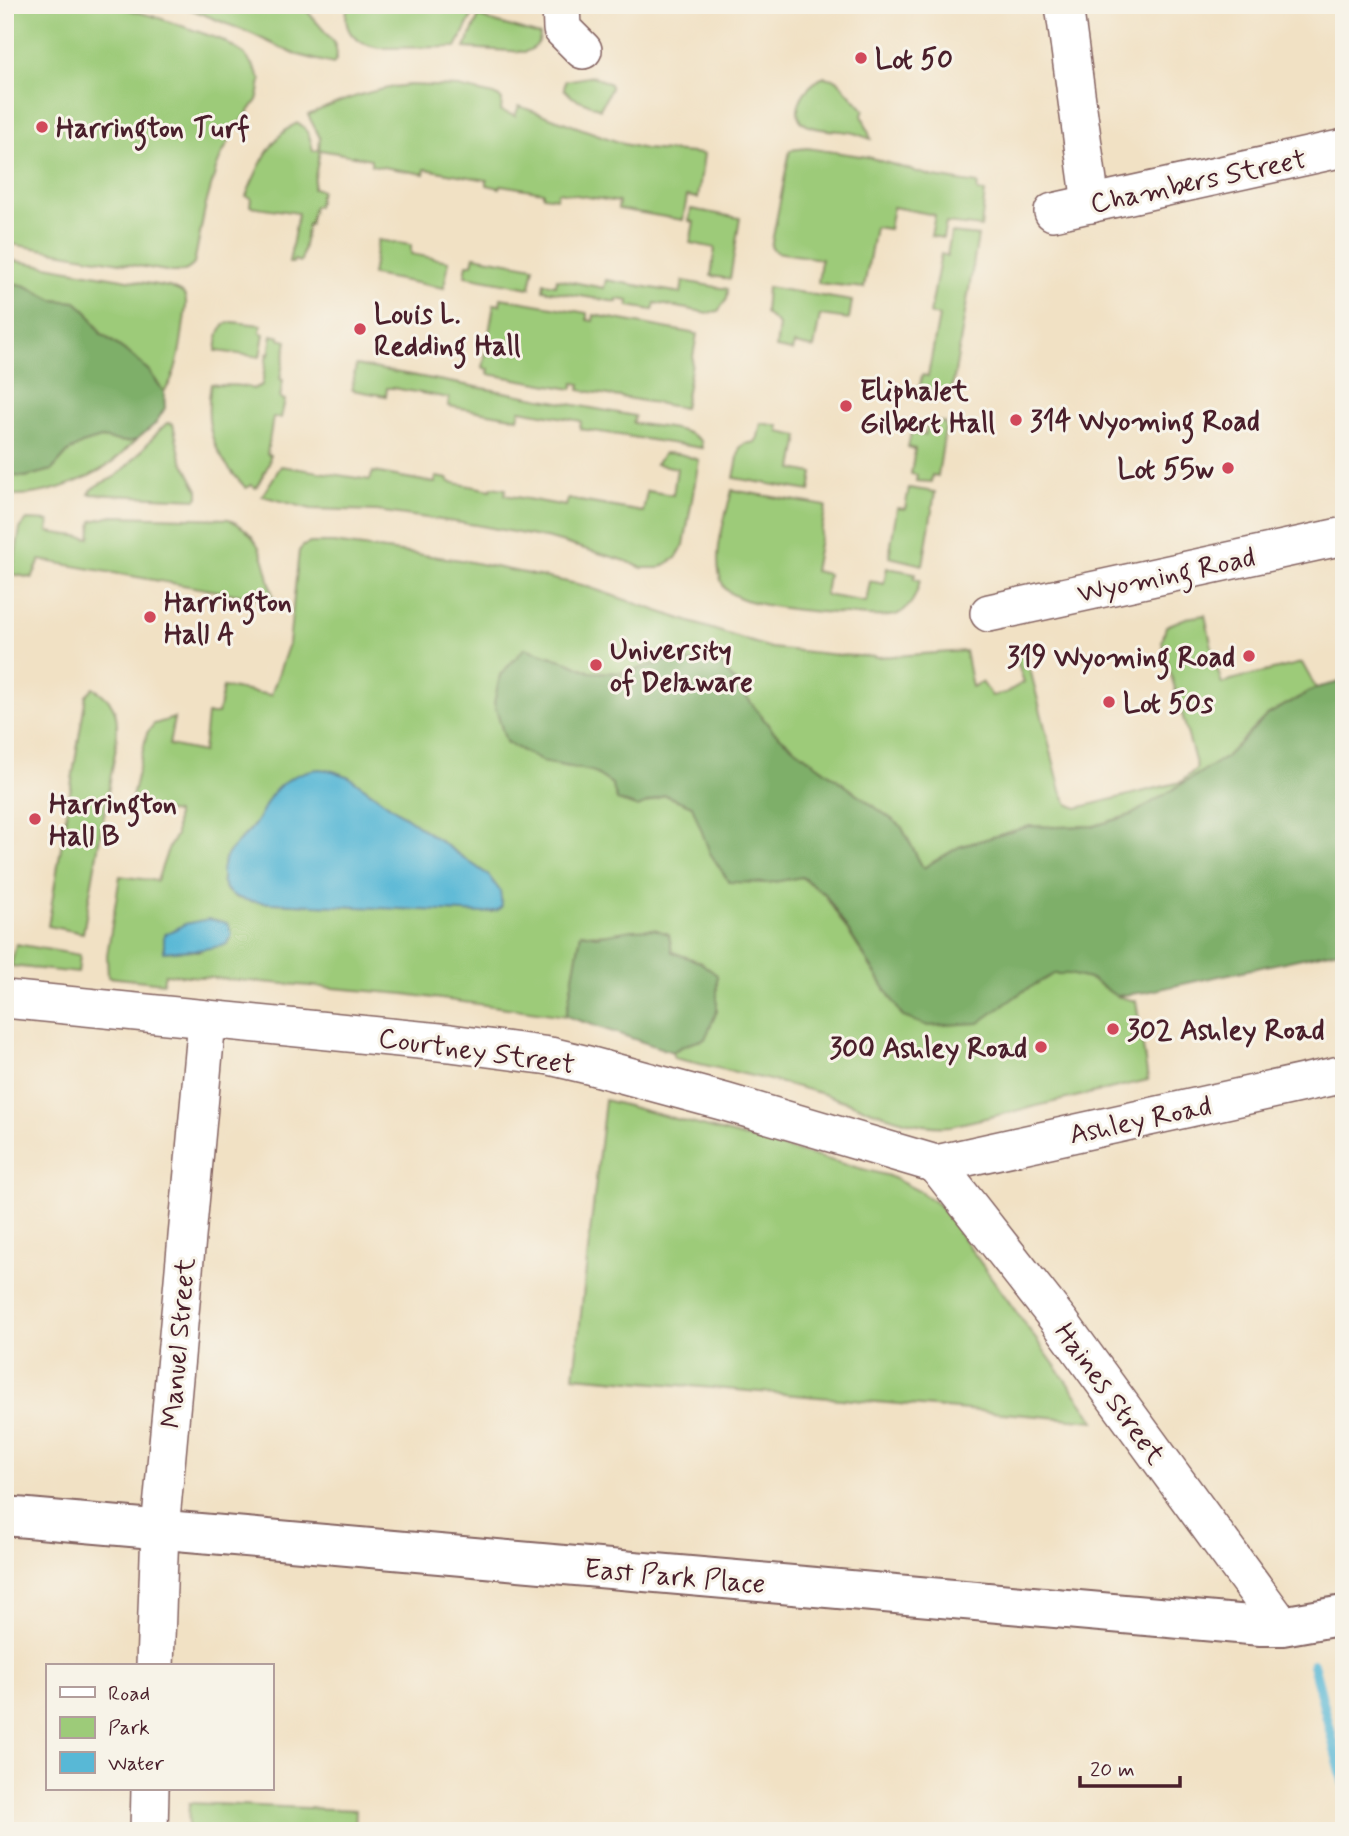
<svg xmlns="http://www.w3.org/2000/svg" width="1349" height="1836" font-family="Mynerve,sans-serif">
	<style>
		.green { fill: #9dcb79; stroke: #747552; stroke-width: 2; fill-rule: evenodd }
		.forest { fill: #7eaf69; stroke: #64674a; stroke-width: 2 }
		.water { fill: #58b8d6; stroke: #516c80; stroke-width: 2 }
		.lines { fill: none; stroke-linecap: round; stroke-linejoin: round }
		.stream { stroke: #58b8d6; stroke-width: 10 }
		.street-casing { stroke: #846361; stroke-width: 40 }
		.secondary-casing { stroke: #846361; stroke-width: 42 }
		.street { stroke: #fff; stroke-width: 37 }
		.secondary { stroke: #fff; stroke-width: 38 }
		.poi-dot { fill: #d1495b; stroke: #f7f3e8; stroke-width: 2.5 }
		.labels { text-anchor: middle; stroke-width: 6; stroke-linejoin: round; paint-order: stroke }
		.poi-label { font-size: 28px; font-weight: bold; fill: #4a1f2b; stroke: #f7f3e8; text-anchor: start }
		.street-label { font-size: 28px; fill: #4a1f2b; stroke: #f7f3e8 }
	</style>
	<rect width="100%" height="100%" fill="#f7f3e8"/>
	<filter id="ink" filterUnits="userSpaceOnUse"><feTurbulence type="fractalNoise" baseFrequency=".0143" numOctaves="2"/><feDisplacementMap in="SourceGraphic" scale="14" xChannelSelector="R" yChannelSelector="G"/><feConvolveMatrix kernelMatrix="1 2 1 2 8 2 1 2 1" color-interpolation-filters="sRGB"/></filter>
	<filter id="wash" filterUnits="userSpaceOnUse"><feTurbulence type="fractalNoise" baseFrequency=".00686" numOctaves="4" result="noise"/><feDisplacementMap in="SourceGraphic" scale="28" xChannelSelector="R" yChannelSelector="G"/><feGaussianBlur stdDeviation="1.57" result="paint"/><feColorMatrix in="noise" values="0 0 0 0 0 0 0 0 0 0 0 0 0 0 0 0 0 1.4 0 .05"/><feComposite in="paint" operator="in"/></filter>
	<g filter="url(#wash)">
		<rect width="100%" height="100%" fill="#f1e1c4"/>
		<g class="green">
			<path d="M5,5H112L156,17L222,40L244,54L253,66L261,80L259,93L257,100L233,134L222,154L216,169L205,208L194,264C187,272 182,272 172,272L5,243Z"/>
			<path d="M180,5H302L333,41C337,48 339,58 333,64L294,54L252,34Z"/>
			<path d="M348,5H470L467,11L473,14L456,47L380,48C355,44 341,31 348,5Z"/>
			<path d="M479,16L491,21L540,35C540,45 533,49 525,52L465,48Z"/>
			<path d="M593,76L610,84L611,88L600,109L572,97L564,89L565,81Z"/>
			<path d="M824,77L837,80L864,110L862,115L871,139C864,137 856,133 849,132C832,129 791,133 799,105C802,92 813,82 824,77Z"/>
			<path d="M409,85L458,87L498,96L502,100L501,111L515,116L519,106L624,144L645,149L704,154L698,198L687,196L683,220L618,209L619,202L558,192L556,198L543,196V192L501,185L500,188L487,185V180L425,169L424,174L371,165V159L320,150L313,188L321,190L318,206H314L310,225L308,224L301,262L294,260L293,263H289L298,213L250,206L251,198L246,196C256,172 272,133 298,123C308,128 311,140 313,151L319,150L320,138L308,115C342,100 372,89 409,85Z"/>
			<path d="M807,148L868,157L934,177L978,184L977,191L985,192L981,227L946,223L943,238L931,236L935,215L893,207L889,229L875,227L864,288L818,283L821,259L776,252L771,247L790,150Z"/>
			<path d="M691,209L740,218L730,279L711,276L715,248L690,243L694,222L689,221Z"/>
			<path d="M951,233L978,236L950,402L932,400L933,393L919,390L922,375L928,376L939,316L930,314L941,254L947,256Z"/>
			<path d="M378,240L411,245V254L449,261L444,288L372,275Z"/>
			<path d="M474,256L534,267L530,288L465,276L467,264H472Z"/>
			<path d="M5,259L169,287C182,292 187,292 186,307C182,332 180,372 164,392L149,371L130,354L101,333L88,313L76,302L53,300L26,286L7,282L5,281Z"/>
			<path d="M557,279L604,288L606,280L681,293L683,281L728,289L727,299L718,311L708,313L655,303L653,310L628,306L629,301L617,299V302L543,290L544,283L556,285Z"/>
			<path d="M767,287L852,301L849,319L820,315L814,348L794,344L792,351L776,348L779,325L765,313Z"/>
			<path d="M501,298L587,313V320L593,321L594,315L697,334L684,408L579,390L580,384L574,383L572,389L488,374L489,369L483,368L494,304L500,305Z"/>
			<path d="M232,322L261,325L260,333L264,334L260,357L216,351C218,338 217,325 232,322Z"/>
			<path d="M272,335L280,337L279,339L287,341L280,379L283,380L280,398L285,400L281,418L273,417L267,454L270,455L269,464L256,488L252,485L246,488C214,455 203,429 211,384C225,387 240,383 253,389L262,385L267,354L269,355Z"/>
			<path d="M356,365L635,416L633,423C655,427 684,426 701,441L702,448L580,429L581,421L520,410L518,418L448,406L449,398L393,388H387L386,396L352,390Z"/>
			<path d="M928,421L946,423L938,476L932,475L931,482L916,481L917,475L911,474L915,449L908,447L911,433L925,435Z"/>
			<path d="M167,423L173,424L181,458L198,490V497L196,499L89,494C94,483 106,483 116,476C136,461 149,439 167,423Z"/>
			<path d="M761,423L779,426V432L799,436L793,469L813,473L810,491L734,478L740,447L745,444L755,442L758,437Z"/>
			<path d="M101,438L126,442L136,440C128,447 120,457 111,463C85,482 37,499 5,494V479L8,475L25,477L52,470L68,452L82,444Z"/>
			<path d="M664,453L680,454L699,460L684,545L676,558L659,568H642L626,561L550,539L476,525L377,511L311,509L262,496L281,466L370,480L373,472L435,483L436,477L449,479V482L491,490L492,487L506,489L505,495L566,506L568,499L643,512L647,491L673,495L677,468L656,464Z"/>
			<path d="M909,488L935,492L923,565L889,557L897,508L905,509Z"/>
			<path d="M732,490L826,506L814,571L828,574L825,595L866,602L870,581L884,584L887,568L915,573L914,579L920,580C917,594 912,607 898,614C887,619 858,615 845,614C821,612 733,608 723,585C710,559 726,516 732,490Z"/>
			<path d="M113,516L229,519C265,536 265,566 274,601L40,560L32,578L12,574L20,529L27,520L49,521L48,532L90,538L92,521Z"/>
			<path d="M310,543H333L461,560L582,585L687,621L771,648L838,655L879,657L965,651L972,687L982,682L992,696L1005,693L1024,682L1014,654L1025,649L1061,791L1068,804L1077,808L1181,782L1197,768L1162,642L1166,626L1186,618L1205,615L1215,661L1222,684L1231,680L1302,663L1316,688L1267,715L1226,757L1131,815L1094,826L1056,827L1030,826L959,847L923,868L901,826L795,749L773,731L720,663L666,661L625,673L590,672L571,663L510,667L500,675L543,762L592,771L612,784L665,795L692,806L701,827L768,883L801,877L824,894L903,1017L1022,992L1054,973L1069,974L1093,980L1116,996L1136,1001L1148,1080L951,1126C909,1130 857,1103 816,1092C769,1079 721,1069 674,1058L672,1052L685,1045L705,1039L699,962L672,952L654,929C630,930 604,938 581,933L566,1016L404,994L165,974L163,983L108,977L107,955L120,876L157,881L168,849L176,835V813L130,806L147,733L154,724L174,718L169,745L203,752L207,714H218L223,687L271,695L289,643L299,551L303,546ZM333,771L349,777L488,875L493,912L272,903L237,898L227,891L222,880L224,861L230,851L256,823L270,798L287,781ZM171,933L199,951L183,950L164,952V935Z"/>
			<path d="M93,688C120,703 118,719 116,747L83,933L48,926L86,695Z"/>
			<path d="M16,944L80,955L78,973L11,966Z"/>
			<path d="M605,1100L889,1176L919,1191L939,1205L1095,1421L574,1376Z"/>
			<path d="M189,1803L356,1810L355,1831H188Z"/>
		</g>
		<g class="forest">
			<path d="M5,281L26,286L53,300L76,302L88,313L101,334L130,354L149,371L164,392L165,408L155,424L136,440L126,442L101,438L82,444L68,452L52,470L25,477L8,475L5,479Z"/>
			<path d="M525,648L571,663L590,672L625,673L666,661L720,663L773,731L795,749L901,826L923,868L959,847L1030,826L1056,827L1094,826L1131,815L1226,757L1267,715L1316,688L1344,681V949L1146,992L1116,996L1093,980L1069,974H1054L1022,992L979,1023L928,1026L903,1017L825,894L802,877L768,883L729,882L710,853L692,806L665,795L638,807L617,800L612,784L592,771L543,762L506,742L494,703L500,675Z"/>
			<path d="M654,929L669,934L672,952L700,962L717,975V1011L705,1039L685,1045L672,1052L566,1016L581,933L596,936L632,930Z"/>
		</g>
		<g class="water">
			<path d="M320,769L333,771L349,777L488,875L500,891L502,906L498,910L484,913L272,903C253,902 221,901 222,874C222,867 224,860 228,854C234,845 243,838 250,830C259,821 263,808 270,797C281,781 301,770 320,769Z"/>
			<path d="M209,919L228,923L232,935L227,944C204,951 187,950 164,952V935L185,924Z"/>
		</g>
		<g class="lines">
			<path class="stream" d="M1313,1664L1344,1784"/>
		</g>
	</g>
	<g filter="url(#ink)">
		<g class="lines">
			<g class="street-casing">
				<g id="street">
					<path d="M561,5L562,29L583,50"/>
					<path d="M1064,5L1091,204"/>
					<path d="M1053,212L1344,148"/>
					<path d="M989,613L1344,536"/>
					<path d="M5,999L450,1043L550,1056L588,1065L725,1102L936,1164L1344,1074"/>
					<path d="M936,1164L1060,1322L1282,1626"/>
					<path d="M155,1666L160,1530L207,1020"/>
					<path d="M149,1831L150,1789"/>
				</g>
			</g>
			<g class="secondary-casing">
				<path id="secondary" d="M5,1516L1261,1626H1282L1344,1615"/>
			</g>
			<use href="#street" class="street"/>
			<use href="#secondary" class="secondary"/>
		</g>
	</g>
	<g class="poi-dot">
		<circle cx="861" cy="58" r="7"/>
		<circle cx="42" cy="127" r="7"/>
		<circle cx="360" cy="329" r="7"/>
		<circle cx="846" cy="406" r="7"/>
		<circle cx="1016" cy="420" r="7"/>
		<circle cx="1228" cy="468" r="7"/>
		<circle cx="150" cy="617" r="7"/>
		<circle cx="1249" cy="656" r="7"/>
		<circle cx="596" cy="665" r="7"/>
		<circle cx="1109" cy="702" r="7"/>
		<circle cx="35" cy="819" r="7"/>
		<circle cx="1113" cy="1029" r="7"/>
		<circle cx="1041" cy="1047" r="7"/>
	</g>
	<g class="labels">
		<g class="poi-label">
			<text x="875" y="68">Lot 50</text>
			<text x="56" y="137">Harrington Turf</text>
			<text x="374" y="323">Louis L.<tspan x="374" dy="32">Redding Hall</tspan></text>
			<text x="860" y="400">Eliphalet<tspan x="860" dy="32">Gilbert Hall</tspan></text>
			<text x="1030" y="430">314 Wyoming Road</text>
			<text x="1214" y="478" text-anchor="end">Lot 55w</text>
			<text x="164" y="611">Harrington<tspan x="164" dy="32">Hall A</tspan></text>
			<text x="610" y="659">University<tspan x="610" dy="32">of Delaware</tspan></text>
			<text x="1235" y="666" text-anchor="end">319 Wyoming Road</text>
			<text x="1123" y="712">Lot 50s</text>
			<text x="49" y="813">Harrington<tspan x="49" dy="32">Hall B</tspan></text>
			<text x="1127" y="1039">302 Ashley Road</text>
			<text x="1027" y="1057" text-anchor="end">300 Ashley Road</text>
		</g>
		<g class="street-label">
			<text transform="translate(1198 180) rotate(-12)" y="10">Chambers Street</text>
			<text transform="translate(1166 574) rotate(-12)" y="10">Wyoming Road</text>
			<text transform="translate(477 1050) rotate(8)" y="10">Courtney Street</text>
			<text transform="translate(1140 1119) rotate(-12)" y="10">Ashley Road</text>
			<text transform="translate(177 1343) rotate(-85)" y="10">Manuel Street</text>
			<text transform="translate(1111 1393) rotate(54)" y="10">Haines Street</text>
			<text transform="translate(675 1575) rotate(5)" y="10">East Park Place</text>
		</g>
	</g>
	<rect width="1349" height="1836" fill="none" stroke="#f7f3e8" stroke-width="28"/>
	<rect x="46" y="1664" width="228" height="126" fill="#f7f3e8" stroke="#b29e9c" stroke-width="2"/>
	<rect x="60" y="1687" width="35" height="10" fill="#ffffff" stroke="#b29e9c" stroke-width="2"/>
	<text x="108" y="1700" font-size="21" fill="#4a1f2b">Road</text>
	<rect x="60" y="1717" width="35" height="21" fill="#9dcb79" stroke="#b29e9c" stroke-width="2"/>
	<text x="108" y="1734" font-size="21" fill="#4a1f2b">Park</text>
	<rect x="60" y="1752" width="35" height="21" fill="#58b8d6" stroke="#b29e9c" stroke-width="2"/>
	<text x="108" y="1770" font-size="21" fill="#4a1f2b">Water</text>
	<path d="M1080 1776v10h100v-10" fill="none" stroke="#4a1f2b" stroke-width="3.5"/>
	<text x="1090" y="1776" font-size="21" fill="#4a1f2b" stroke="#f7f3e8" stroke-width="5" paint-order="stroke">20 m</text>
</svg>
